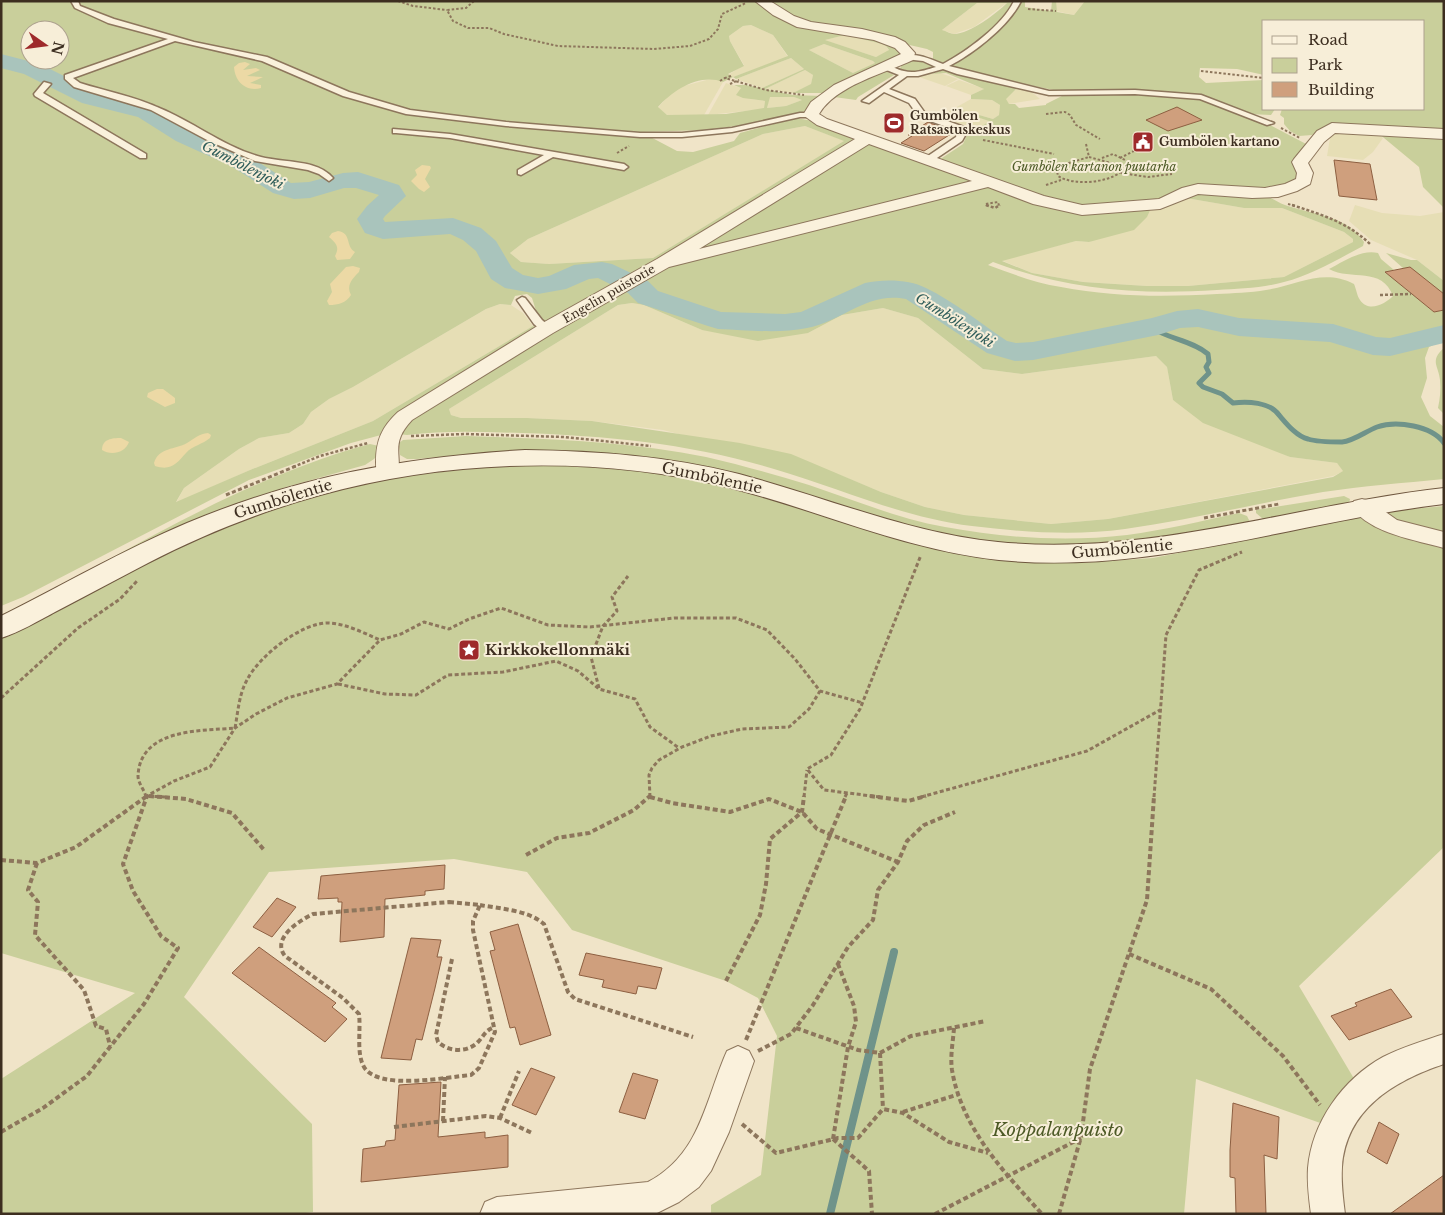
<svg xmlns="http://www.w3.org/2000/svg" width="1445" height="1215" font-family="'Libre Baskerville',serif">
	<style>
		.farmland { fill: #e6deb5 }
		.green { fill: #c9cf9b; fill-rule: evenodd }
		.sand { fill: #ecd9a5 }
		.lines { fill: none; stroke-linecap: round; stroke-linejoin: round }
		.stream-far1 { stroke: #6f938a; stroke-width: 5 }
		.stream { stroke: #6f938a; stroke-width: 8 }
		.river { fill: #a9c4bc; fill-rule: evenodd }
		.building { fill: #cf9f7d; stroke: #8d5f41 }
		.lane-casing { stroke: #8d765c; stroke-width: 3 }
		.street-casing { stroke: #8d765c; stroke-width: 2 }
		.secondary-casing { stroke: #6f573f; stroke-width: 2 }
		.path-far3 { stroke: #8d765c; stroke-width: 2; stroke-dasharray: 2.5 2; stroke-linecap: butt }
		.path-far2 { stroke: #8d765c; stroke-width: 2.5; stroke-dasharray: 3 2; stroke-linecap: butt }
		.path-far1 { stroke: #8d765c; stroke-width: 3; stroke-dasharray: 4 2.5; stroke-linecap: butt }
		.path { stroke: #8d765c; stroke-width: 4; stroke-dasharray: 5 3; stroke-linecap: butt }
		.lane { fill: #faf1dc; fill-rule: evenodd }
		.street { fill: #faf1dc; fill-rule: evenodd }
		.secondary { fill: #faf1dc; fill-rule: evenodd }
		.labels { text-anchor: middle; stroke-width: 4; stroke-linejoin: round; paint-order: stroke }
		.far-poi-label { font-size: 12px; font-weight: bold; fill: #3d2e20; stroke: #f7eed8; text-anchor: start }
		.far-park-label { font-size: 12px; font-style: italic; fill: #4d5a26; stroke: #f7eed8 }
		.far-street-label { font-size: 12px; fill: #3d2e20; stroke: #f7eed8 }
		.far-water-label { font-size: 14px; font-style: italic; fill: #2f5d5a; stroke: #f7eed8 }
		.street-label { font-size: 15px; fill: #3d2e20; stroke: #f7eed8 }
		.poi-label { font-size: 15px; font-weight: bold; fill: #3d2e20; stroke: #f7eed8; text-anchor: start }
		.near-park-label { font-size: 18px; font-style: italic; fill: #4d5a26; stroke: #f7eed8 }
	</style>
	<rect width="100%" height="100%" fill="#f0e4c8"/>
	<g class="farmland">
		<path d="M1056,1H1085L1074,15L1056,11Z"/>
		<path d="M1008,2L974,27L954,34L942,30L977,3Z"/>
		<path d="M751,25L773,35L788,57L733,77L728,75L744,65L730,41L729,36L743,26Z"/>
		<path d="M845,35L882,44L886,46L889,51L876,57L824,40Z"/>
		<path d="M824,44L873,61L876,63L853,73L809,50Z"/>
		<path d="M791,58L804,69L762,88L736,79Z"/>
		<path d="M805,70L813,75L811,85L793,93L765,89Z"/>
		<path d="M940,73L958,79L945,86L919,77L925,74Z"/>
		<path d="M714,78L723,82L704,115H667L658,108L667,97L680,87Z"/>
		<path d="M959,80L985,89L971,95L946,86Z"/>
		<path d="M726,83L741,88L750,99L765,101L764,109L708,115Z"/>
		<path d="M1019,86L1027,88L1040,99L1009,104L1005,99Z"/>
		<path d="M769,97H794L802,100L786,106L767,108Z"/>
		<path d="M971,99L992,100L1000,105L999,115L993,119L955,108Z"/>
		<path d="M952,109L990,121L981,127L975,128L940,118Z"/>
		<path d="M805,126L845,141L653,258L549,264L521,262L510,253L528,239L763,134Z"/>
		<path d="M1336,132L1378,133L1383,138L1373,152L1363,160L1327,156L1330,138Z"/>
		<path d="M1186,198L1244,208H1282L1344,232L1353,239V242L1284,277L1188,286H1147L1083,282L1032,273L1001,260L1076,241L1089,242L1151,208Z"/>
		<path d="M1355,205L1382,213L1420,216L1444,212V281L1417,260L1371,240L1349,221Z"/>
		<path d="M632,303L644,305L702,330L808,333L842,315L883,308L918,318L983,369L1022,374L1156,356L1167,367L1173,400L1290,457L1337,463L1344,471L1333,476L1108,519L1051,524L964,515L925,507L881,492L840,475L663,430L592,421L527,418H461L451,415L449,409L618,305Z"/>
		<path d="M500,304L511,305L523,313L533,326L373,421L250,470L176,503L184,488L239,449L259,438L289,433L303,424L311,412L329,399L353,387L486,309Z"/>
	</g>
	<g class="green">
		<path d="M1,1H758L759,5L786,20L884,40L904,55L826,93H793L811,84L813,75L805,70L765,89L762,88L804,69L791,58L736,79L733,77L723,82C700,73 673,90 658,107L667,115L726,114L764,108L765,101L743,98L736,95L741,88L734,85H746L793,95L822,96L802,113L766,122L706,130L641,132L677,151L693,152L734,141L740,133L796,118L813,121L851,136L854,140L851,145L548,325L538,317L532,298L527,294L515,296L511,305L500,304L486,309L353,387L329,399L311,412L303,424L289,433L259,438L239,449L184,488L176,502L250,470L373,421L533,326L538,328L381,435L351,443L249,480L23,597L1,606ZM751,25L773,35L788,56L733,77L728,74L744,66L730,41L729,36L743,26ZM30,30H60V60H30ZM845,35L882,44L886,46L889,50L876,57L825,40ZM824,44L873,61L875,63L853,73L809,50ZM770,97H794L802,100L786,106L767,108ZM805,126L844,141L653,258L549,264L521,262L510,253L528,239L763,134Z"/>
		<path d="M764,1H1009L1013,4L1012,8C999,22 963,62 944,62C940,63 936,61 933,59V52L927,49L809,22L786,15ZM977,3H1007C997,13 970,34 954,34C951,34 946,31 942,30Z"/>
		<path d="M1020,1H1025V7L1051,11L1052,1H1056L1057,12L1074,15L1085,1H1444V208L1423,187L1419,167L1378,133L1333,124L1320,129L1312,135L1299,136L1290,131L1284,124V118L1280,115L1282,109H1424V21H1264V75L1237,69L1200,68L1199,77L1206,83L1264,80V109H1275L1271,115L1249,114L1308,145C1298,180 1300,179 1268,197C1274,199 1279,203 1285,205C1313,215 1346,215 1364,242L1363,246C1338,259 1312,275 1284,282C1263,288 1239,289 1217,290C1138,295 1067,290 993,262L988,265C1012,274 1036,283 1061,287C1112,297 1165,297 1217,294C1233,293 1250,293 1266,290C1298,285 1323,268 1354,284C1356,288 1357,296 1360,300C1369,313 1385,304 1393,296C1382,266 1351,281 1329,269C1343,262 1361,249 1378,253L1381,259L1394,270L1386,272L1434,312L1444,310V340L1429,347L1425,358L1427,378L1421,397L1430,416L1444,427V479C1403,483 1363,486 1323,492C1257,503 1191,520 1125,529C1075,536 1022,532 972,526C904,518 839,488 774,469C692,444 609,436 523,433C484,432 446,430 407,435L398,434L405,423L864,145L871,143L939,160L963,144L967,135L971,130L968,127H981L989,121L952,109L955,108L993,119L999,115L1000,105L992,100L971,99V95L984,89L946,73L932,74L943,70H950L1019,86L1006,99L1009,104H1015L1019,108L1046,105V104L1064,95L1063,92L966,72L949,67C972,52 1010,26 1020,1ZM1186,198L1244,208H1282L1344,232L1353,239V242L1284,277L1188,286H1147L1083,282L1032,273L1002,261L1076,241L1089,242L1134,230L1147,217L1151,208L1173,205ZM632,303L644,305L702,330L758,341L808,333L842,315L883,308L918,318L983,369L1022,374L1156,356L1167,367L1173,400L1203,423L1290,457L1337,463L1343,471L1333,477L1108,519L1051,524L964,515L925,507L881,492L791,454L740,443L592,421L527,418H461L451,415L449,409L618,305Z"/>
		<path d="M914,60L938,66C928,73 912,73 900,69L902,64Z"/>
		<path d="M885,71L894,75L858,97L856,100L834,97L850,84Z"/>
		<path d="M1386,253L1411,260H1417L1444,281V294L1403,268Z"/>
		<path d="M1444,348V414L1438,408C1440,399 1441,389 1440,380C1439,366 1429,361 1444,348Z"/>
		<path d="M466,436C547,439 627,441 706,457C741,465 776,475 809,485C854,500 899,519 945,527C1004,538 1067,542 1127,535C1164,530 1202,521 1239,513L1247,516L1250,522L1209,531L1104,545H1013L964,538L884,520L776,485L492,452L417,459H407L400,455L399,443L403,440Z"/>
		<path d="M370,444L379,446L380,453L374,459L365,465L286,487L241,502L180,529L1,621V615C94,571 181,515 277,476C307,464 338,452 370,444Z"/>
		<path d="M520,465H582L658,473L705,481L999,559L1080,563L1153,558L1390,511L1444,506V847L1299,986L1356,1082L1326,1125L1196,1079L1184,1214H711V1205L761,1175L777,1036L758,998L726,981L572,930L527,872L454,859L269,872L184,997L312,1124L313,1212L298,1214H1V1079L135,993L1,953V639C89,594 174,544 267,511C281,506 296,500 310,496C379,477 449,470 520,465Z"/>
		<path d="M1344,496L1350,499L1349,503L1263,519L1256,513V510Z"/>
	</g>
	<g class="sand">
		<path d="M245,62L250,64L243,70L256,68L260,70L247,76L263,77L250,83L261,85V88C246,92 235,82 234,67L239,63Z"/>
		<path d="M422,165L430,166L431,168L425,179L430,187L424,192L419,189L411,181L417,175L415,170Z"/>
		<path d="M338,231C352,233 345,246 355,252L350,259L337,260L335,256C340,247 336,243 329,237L332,233Z"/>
		<path d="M353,266L360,268L359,272C352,279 346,285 351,295C346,303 338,305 329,305L327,301L332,292L330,284L346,267Z"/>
		<path d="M157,389H163L175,398V403L165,407L147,397L148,393Z"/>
		<path d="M208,433L211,435L210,438C203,444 192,446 186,453C176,464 171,471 155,466L154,463C159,447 175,450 187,443C195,438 199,434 208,433Z"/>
		<path d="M121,438L129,442C125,453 111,456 102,450C102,439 112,438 121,438Z"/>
	</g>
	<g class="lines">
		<path class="stream-far1" d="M1152,328C1169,339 1193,341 1208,354L1209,362L1206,367L1209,373L1199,383L1203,387L1222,394L1233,403C1247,401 1270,402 1279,415C1286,423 1296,436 1308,439C1317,442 1332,442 1342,442C1354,441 1366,431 1377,427C1397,420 1432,426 1444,443"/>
		<path class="stream" d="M830,1214L894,952"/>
		<path class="river" d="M1,54L40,64L98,93L154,107L192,131L249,156L291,183L309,182L343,173L358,172L399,185L406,196L385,216L383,219L385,222L453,218L481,228L496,241L512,268L523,275L538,278L549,276L574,265L602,262L612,264L648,281L658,291L721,312L785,314L801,312L865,283C883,279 909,279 926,288C953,301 982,324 1007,341L1016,343L1033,342L1152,318L1177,311L1198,309L1239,318L1333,324L1376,337L1390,338L1444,325V343L1390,356L1373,355L1330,342L1239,336L1198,327L1180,328L1158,335L1033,360L1015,361L987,353L906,299C868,291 843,321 807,328C778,334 748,330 718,329L708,326L638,303L628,293L598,278L589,279L566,289L538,294L505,288L491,279L476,251L463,240L450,234L383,239L365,233L357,219L367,206L379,195L356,188H344L310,198L294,199L273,193L231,166L176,141L138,117L82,103L24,74L1,68Z"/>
	</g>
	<g class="building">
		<path d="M1177,107L1202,120L1168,131L1146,120Z"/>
		<path d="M928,122L954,132L924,151L901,143L912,136L908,135Z"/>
		<path d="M1334,160L1370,164L1377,200L1339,196Z"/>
		<path d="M1410,267L1444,294V310L1434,312L1385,272Z"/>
		<path d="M445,865L444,889L425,891V895L385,899L384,937L340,942L342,902H338V898L318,899L321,876Z"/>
		<path d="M277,898L296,907L272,937L253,927Z"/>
		<path d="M518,924L551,1035L520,1045L515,1027L510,1028L490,951L495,950L490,932Z"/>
		<path d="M411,938L441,940L437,957H442L435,988L422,1040L416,1039L411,1060L381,1058Z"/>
		<path d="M259,947L336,1003L332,1007L347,1019L325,1042L232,973Z"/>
		<path d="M586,953L662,968L656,989L638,986L636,994L602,987L604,980L579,975Z"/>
		<path d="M1391,989L1412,1017L1349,1040L1331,1016L1357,1006L1355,1003Z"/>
		<path d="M531,1068L555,1077L536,1115L512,1105Z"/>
		<path d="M633,1073L658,1080L645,1119L619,1112Z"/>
		<path d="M441,1082L438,1137L485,1132V1138L508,1135V1167L361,1182L363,1149L385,1146L386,1141L395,1140L399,1085Z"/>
		<path d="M1233,1103L1279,1117L1277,1159L1264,1155L1266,1214H1236L1235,1178L1230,1177V1150Z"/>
		<path d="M1379,1122L1399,1134L1387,1164L1367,1152Z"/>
		<path d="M1444,1175V1214H1390Z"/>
	</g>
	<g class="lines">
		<g class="lane-casing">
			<g id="lane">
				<path d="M71,1H78L80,6L114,19L194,42L267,57L349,92L410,110L506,122L640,133H682L732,128L800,113H811L815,115L811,117H800L732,132L682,137H640L506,126L406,114L343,96L262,61L175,41L73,78L80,83C105,91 133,96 157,107C192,121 224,147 261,157C284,163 317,159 333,178L329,181L319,174L308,170L255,161L209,141L151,110L74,87L65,79V75L168,39L108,23L75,8Z"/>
				<path d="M1014,1H1021C1009,26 973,54 949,66L1049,91L1135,90L1201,95L1274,123L1267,125L1200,99L1135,94L1049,95L957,74L943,69L918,76H907L889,89L915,99L925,113L964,127L967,132L962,141L931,162H925V158L956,137L958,131L919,117L909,103L884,92L869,103L862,101L899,75L884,69V65C892,65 897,70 904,71C914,74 926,70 936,67L923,61L905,59L904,57C914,51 932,60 943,64C966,52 1003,25 1014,1Z"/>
				<path d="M44,82L51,84L43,93L146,154V158H140L35,96L34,94Z"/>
				<path d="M393,129L450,134L624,164L628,167L624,170L553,157L521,175L518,174V170L544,155L450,138L396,133H393Z"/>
				<path d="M522,297L525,298L542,320L550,327V331H542L534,324L517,300Z"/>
			</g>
		</g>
		<g class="street-casing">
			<g id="street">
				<path d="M755,1H770L794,16L811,22L862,29L895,37L905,42L915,53L913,60C885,73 835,86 819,114L827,119L1044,196L1082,205L1159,199L1182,188L1198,184L1265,188L1285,184L1296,179L1297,173L1292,162L1294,159L1317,131L1332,123L1444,129V139L1335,133L1324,142L1308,163L1313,173L1310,184L1297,191L1278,197L1252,198L1198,194L1160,209L1082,215L1033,204L988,187L669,267L553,333L412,420C387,446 406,459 395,477L387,479L379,477C376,472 376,468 376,462C376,440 382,427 398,412L539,325L657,259L855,139L817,125L803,115L811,102L834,85L901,54L895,48L874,40L797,27L773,15ZM869,144L972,181L699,249Z"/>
				<path d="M1362,499L1370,501L1397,520L1444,532V548C1415,540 1368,533 1351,506L1354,501Z"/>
				<path d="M1444,1034V1064C1394,1081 1346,1109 1342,1167C1341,1183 1343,1198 1345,1214H1311C1309,1199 1307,1183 1308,1168C1312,1122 1343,1079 1383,1057C1402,1047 1423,1041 1444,1034Z"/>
				<path d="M738,1046L749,1051L754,1061L729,1132L711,1171L699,1187L679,1202L655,1214H480L485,1202L497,1197L648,1182C701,1154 705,1100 727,1051Z"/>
			</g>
		</g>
		<g class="secondary-casing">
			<path id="secondary" d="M525,450C597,451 669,456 739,474C826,497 908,533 998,542C1150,557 1294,505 1444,488V504C1294,522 1151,575 999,560C905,550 821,511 731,488C644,466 551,461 463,469C352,479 247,512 148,563C117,579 86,596 55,612C38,621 20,632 1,638V616C63,585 123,550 187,523C299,476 405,457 525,450Z"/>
		</g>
		<g class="path-far3">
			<path d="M398,1L413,6L447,10"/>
			<path d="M474,1L466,8L447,10L453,21L468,28H489L504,34L558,46L654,49L690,46L709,39L718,29L722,14L746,3"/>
			<path d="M1028,9L1056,11"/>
			<path d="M1201,71L1264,78"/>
			<path d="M731,76L725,78L766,90L804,95"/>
			<path d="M720,81L725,78"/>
			<path d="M730,84L739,80"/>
			<path d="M1046,114L1065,112L1070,115L1076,125L1100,139"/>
			<path d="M1281,128L1300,138"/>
			<path d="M983,140L1054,154"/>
			<path d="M1086,144L1089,157"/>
			<path d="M617,153L629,146"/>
			<path d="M1089,157L1111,163L1121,172C1106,183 1074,186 1058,176L1057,171L1062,165Z"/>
			<path d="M1102,158L1113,154L1127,161"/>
			<path d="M1120,158L1136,150"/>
			<path d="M1024,168L1060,165"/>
			<path d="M1121,173L1148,177L1172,174"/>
			<path d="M1046,185L1061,180"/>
			<path d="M1288,204L1296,206"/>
			<path d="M988,206L985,204L998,202L999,206"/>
		</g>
		<g class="path-far2">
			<path d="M986,205L995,208L1000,205"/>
			<path d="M1292,205C1322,215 1348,222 1371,245"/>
			<path d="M1380,295L1411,294"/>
			<path d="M411,436L465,434L564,437L651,446"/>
			<path d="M293,467L320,456L368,443"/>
		</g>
		<g class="path-far1">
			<path d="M226,495L296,466"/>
			<path d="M1204,518L1279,504"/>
			<path d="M338,684L385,694L416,695L448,675L503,672L556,661L578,671L599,689L635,699L650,727L679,748"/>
			<path d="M599,688L591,657L603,626L617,611L612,597L628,576"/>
			<path d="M1,698L78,628L120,599L137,581"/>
			<path d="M148,796L165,797"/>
			<path d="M145,797L174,781L210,767L235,728L256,714L287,698L337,684L380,640L401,634L424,622L449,629L469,619L501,608L548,625L590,627L674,618H736L767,630L795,659L820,691L863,703"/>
			<path d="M146,797C145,791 138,783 138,776C140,728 201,731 235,728C238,712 239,694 247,680C259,656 302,622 329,623C347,624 364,633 380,640"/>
			<path d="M650,797L649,775L652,768L659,760L682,747L711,736L742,729L789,727L809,709L820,691"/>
			<path d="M804,797L807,770"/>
			<path d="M845,797L847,793"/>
			<path d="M880,797L824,790L807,769L831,755L860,709L921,555"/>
			<path d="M921,797L1087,751L1160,710"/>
			<path d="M1154,797L1166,635L1199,570L1242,552"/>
		</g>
		<g class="path">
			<path d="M149,796L186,799L232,813L265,851"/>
			<path d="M870,796L908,801L926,796"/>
			<path d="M650,797L672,803L730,812L769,799L802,812L817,829L898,862"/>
			<path d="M526,855L557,838L589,833L634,810L650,796"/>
			<path d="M1,860L37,863L76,847L147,796"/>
			<path d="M37,863L28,890L38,902L35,935L84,990L96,1026L106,1029L110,1046"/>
			<path d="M449,902L480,905L473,921V930L495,1032L479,1068L471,1075C447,1077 378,1091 364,1067C356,1053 361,1030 359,1014L343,998L285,956C271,938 299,921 313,914Z"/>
			<path d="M480,905C501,909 528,910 544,924L568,992L575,999L693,1037"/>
			<path d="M1129,954L1211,989L1283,1056L1320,1105"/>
			<path d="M452,959L436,1035L438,1042C449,1052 467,1053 478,1042C484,1036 485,1030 495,1027"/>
			<path d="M726,981L760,915L766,884L770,839L802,812L804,796"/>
			<path d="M796,1028L858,1050L880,1053L911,1036L986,1021"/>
			<path d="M954,1028C953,1042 950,1056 952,1070C962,1129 1004,1172 1042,1214"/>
			<path d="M746,1040L846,796"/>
			<path d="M758,1051L791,1034L813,1005L848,947L873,920L878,890L898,862L907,841L924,825L955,812"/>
			<path d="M880,1053L883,1109"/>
			<path d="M903,1112L959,1094"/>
			<path d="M500,1118L519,1071"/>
			<path d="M443,1121L445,1077"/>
			<path d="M742,1124L776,1153L838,1138H858L883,1109L903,1113L949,1142L988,1153"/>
			<path d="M394,1127L486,1116L500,1118L532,1133"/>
			<path d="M1,1132L43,1108L87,1076L144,1004L178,948L161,936L133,891L123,864L147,796"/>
			<path d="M833,1139L848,1047L856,1022L854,1006L838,964"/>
			<path d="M833,1139L869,1171L872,1214"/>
			<path d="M935,1214L1081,1138"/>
			<path d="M1059,1214L1081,1137L1090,1069L1147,900L1154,796"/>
		</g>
		<use href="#lane" class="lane"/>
		<use href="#street" class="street"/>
		<use href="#secondary" class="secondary"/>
	</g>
	<defs>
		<g id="stadium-square" transform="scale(1.125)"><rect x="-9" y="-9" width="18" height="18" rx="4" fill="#9e2a2b" stroke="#f7eed8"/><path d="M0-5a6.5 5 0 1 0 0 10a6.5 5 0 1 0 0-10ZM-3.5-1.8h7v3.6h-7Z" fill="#fff"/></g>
		<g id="civic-square" transform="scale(1.125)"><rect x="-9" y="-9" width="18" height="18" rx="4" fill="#9e2a2b" stroke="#f7eed8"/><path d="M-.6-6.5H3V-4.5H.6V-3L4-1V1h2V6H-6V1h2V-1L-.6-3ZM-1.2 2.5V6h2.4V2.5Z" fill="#fff"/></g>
		<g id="sight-square" transform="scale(1.125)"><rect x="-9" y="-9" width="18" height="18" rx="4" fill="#9e2a2b" stroke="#f7eed8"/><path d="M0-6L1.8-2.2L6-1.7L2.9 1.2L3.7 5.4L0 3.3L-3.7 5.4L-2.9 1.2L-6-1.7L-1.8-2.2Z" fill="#fff"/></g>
	</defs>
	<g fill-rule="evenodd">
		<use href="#stadium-square" x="894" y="123"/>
		<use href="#civic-square" x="1143" y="142"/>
		<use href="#sight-square" x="469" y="650"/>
	</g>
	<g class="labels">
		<g class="far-poi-label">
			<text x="910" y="120">Gumbölen<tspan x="910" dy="14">Ratsastuskeskus</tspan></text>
			<text x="1159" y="146">Gumbölen kartano</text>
		</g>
		<g class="far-park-label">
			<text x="1094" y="171">Gumbölen kartanon puutarha</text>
		</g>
		<g class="far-street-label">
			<text transform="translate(609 294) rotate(-30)" y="4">Engelin puistotie</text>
		</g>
		<g class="far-water-label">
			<text transform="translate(243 165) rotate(27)" y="5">Gumbölenjoki</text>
			<text transform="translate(955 320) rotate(32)" y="5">Gumbölenjoki</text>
		</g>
		<g class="street-label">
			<text transform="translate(712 478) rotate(12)" y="5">Gumbölentie</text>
			<text transform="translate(283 499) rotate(-17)" y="5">Gumbölentie</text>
			<text transform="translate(1122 549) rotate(-5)" y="5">Gumbölentie</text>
		</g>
		<g class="poi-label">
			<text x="485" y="655">Kirkkokellonmäki</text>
		</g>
		<g class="near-park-label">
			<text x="1058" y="1136">Koppalanpuisto</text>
		</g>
	</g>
	<rect width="1445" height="1215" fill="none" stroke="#3d2e20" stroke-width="5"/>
	<rect x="1262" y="20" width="162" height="90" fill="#f7eed8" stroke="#ada18e"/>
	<rect x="1272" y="36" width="25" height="8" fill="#faf1dc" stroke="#ada18e"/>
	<text x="1308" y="45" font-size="15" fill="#3d2e20">Road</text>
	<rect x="1272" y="58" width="25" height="15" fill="#c9cf9b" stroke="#ada18e"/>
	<text x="1308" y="70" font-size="15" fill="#3d2e20">Park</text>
	<rect x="1272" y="82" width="25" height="15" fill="#cf9f7d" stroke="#ada18e"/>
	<text x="1308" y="95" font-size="15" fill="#3d2e20">Building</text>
	<g transform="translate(45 45) rotate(104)"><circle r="24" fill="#f7eed8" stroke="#ada18e"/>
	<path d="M0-4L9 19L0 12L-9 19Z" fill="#9e2a2b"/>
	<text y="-8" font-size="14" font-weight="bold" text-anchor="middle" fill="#3d2e20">N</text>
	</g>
</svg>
